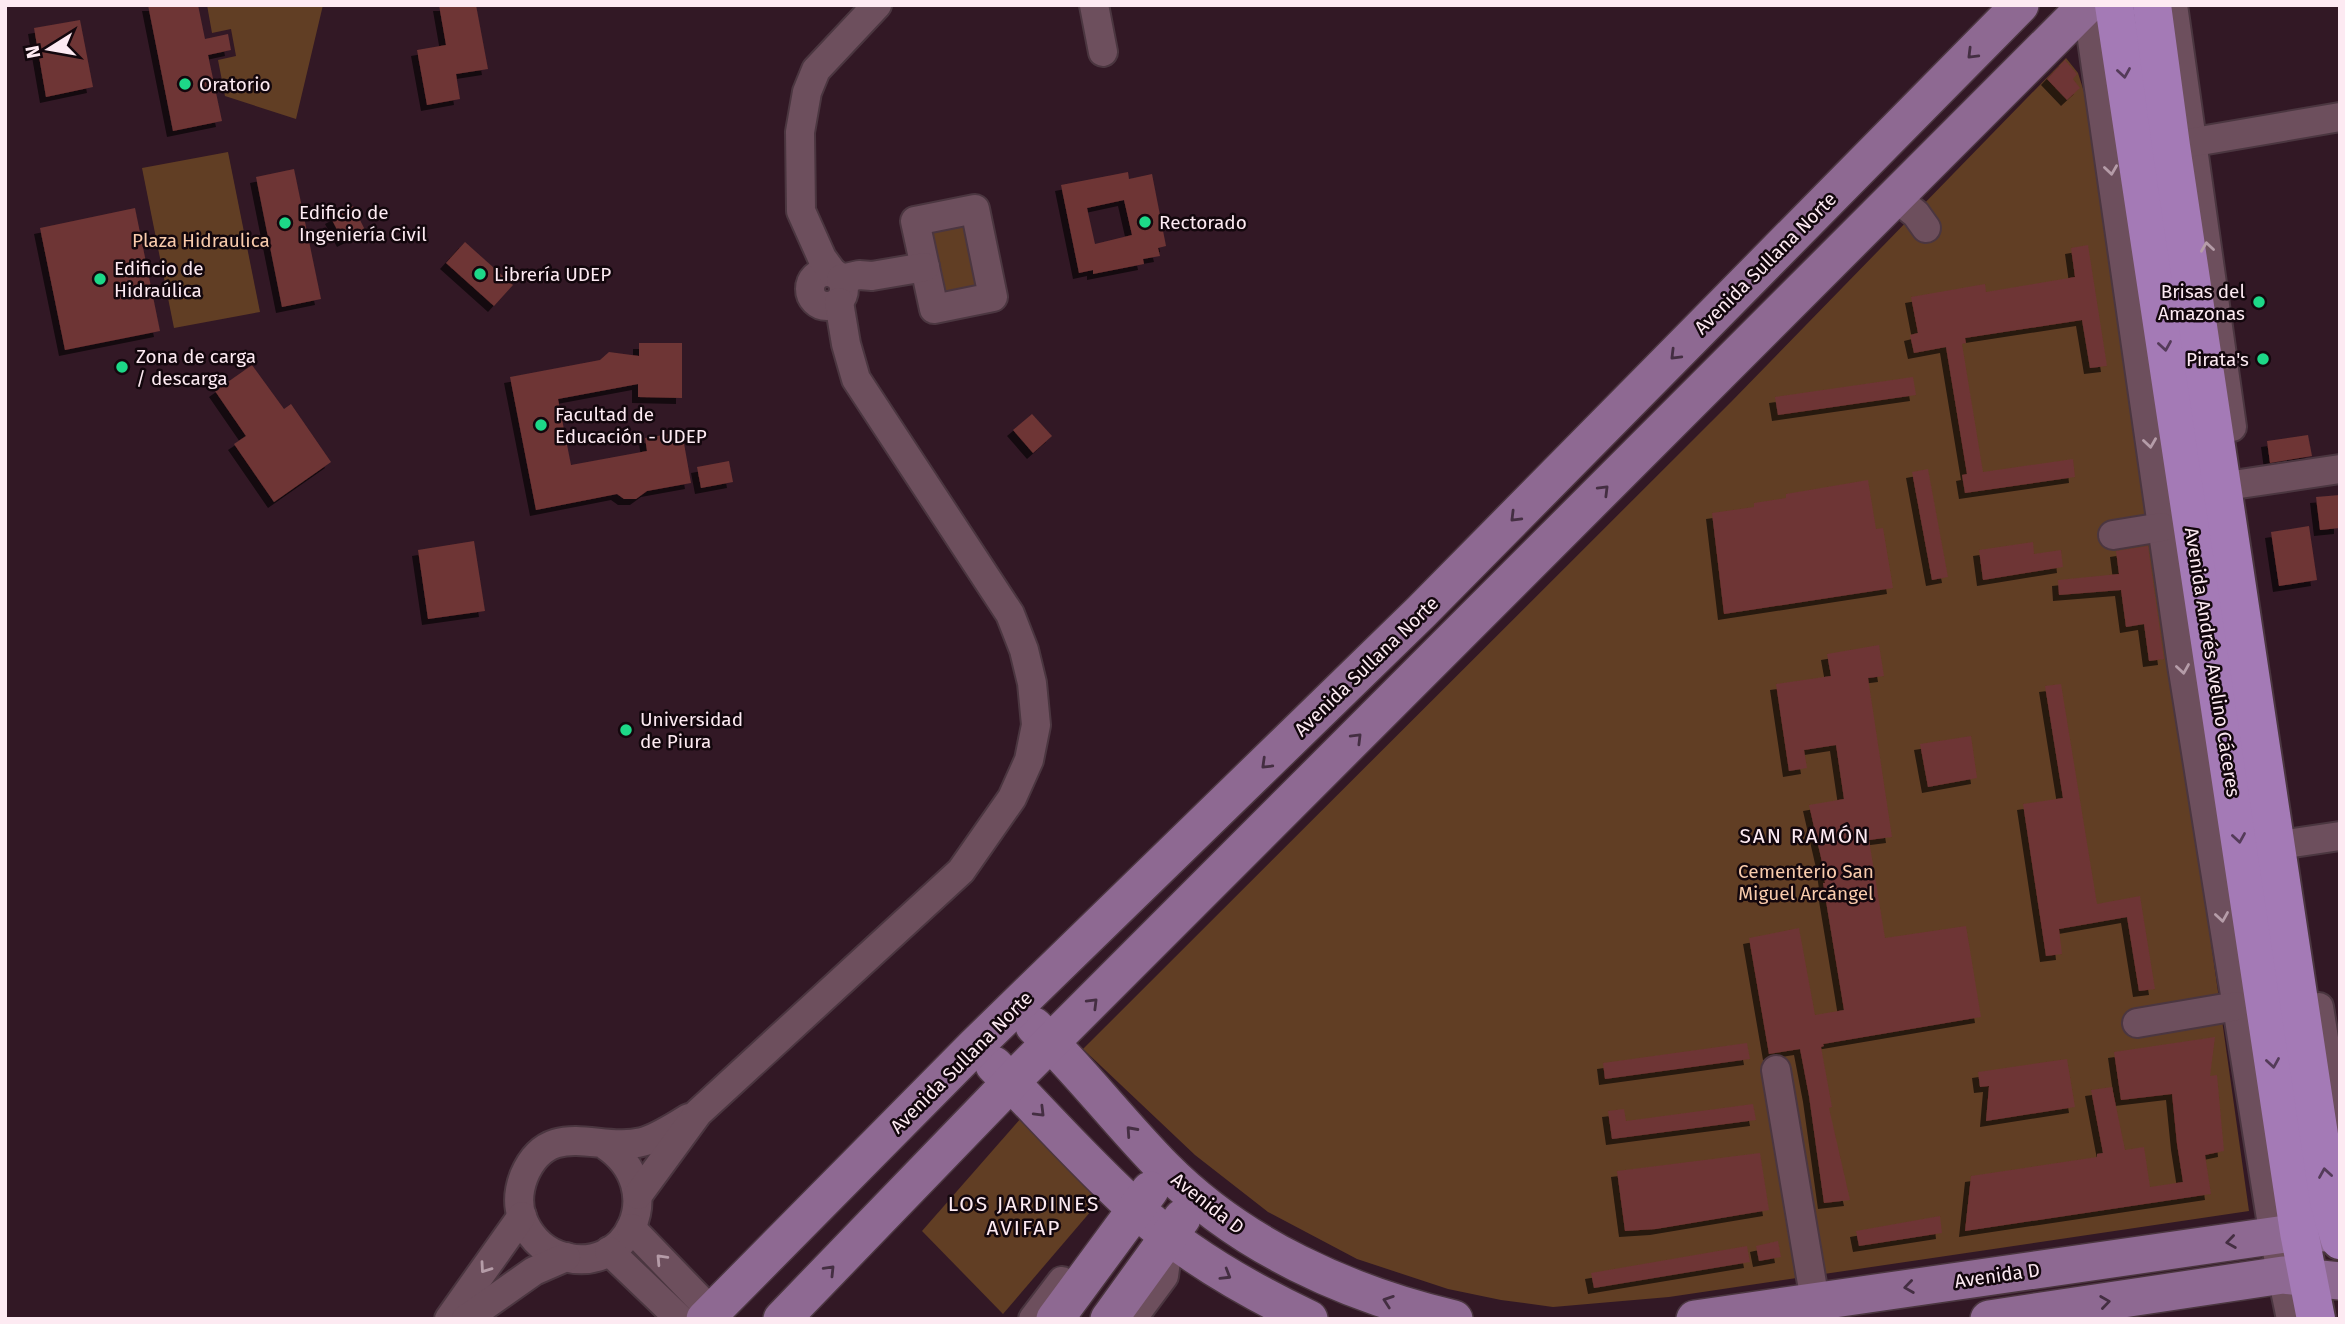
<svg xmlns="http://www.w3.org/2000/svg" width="2345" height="1324" font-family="'Fira Sans',sans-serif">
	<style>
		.green { fill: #613e24 }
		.building { fill: #6e3534; fill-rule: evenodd; filter: url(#shadow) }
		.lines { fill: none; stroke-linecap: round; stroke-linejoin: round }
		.minor-casing { stroke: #4b3640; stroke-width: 32 }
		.major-casing { stroke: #4b3640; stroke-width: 40 }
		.highway-casing { stroke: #4b3640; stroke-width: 42 }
		.minor { stroke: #6d4f5d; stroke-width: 28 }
		.major { stroke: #8e6992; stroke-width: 37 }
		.highway { stroke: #a47ab6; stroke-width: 38 }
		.oneway { stroke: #442e42 }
		.oneway2 { stroke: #543b59 }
		.oneway3 { stroke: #b59ca8 }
		.poi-dot { fill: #1dd888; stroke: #13070d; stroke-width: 2.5 }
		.labels { text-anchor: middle; stroke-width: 5; stroke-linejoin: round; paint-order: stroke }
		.poi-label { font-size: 19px; fill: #fdeaf2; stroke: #13070d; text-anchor: start }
		.park-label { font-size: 19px; fill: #f9cbac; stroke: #13070d }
		.street-label { font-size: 19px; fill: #fdeaf2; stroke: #13070d }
		.neighbourhood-label { font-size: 21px; letter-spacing: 2px; fill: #fdeaf2; stroke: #13070d }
	</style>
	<defs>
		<filter id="shadow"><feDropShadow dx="-6" dy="6" stdDeviation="0" flood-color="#0009"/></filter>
	</defs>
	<rect width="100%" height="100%" fill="#321825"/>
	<g class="green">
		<path d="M207,5H323L296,119L225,96L218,60L236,56L231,29L212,33Z"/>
		<path d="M2066,58L2078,73L2085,95L2172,666L2249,1211L1669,1297L1553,1307L1501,1300L1448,1289L1357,1259L1268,1212L1195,1155L1083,1049L1731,402Z"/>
		<path d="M228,152L260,312L174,328L142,168Z"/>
		<path d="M963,223L970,232L981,283L976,292L943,297L928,227Z"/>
		<path d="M1022,1117L1103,1197L1003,1314L922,1231Z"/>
	</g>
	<g class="building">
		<path d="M148,5H198L205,39L228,34L231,50L208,55L222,121L173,131Z"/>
		<path d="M439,5H476L488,69L456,74L460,99L427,105L417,50L446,45Z"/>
		<path d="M80,20L93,87L46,97L34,28Z"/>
		<path d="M2065,60L2077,74L2073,79L2080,88L2067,100L2047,79Z"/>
		<path d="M294,169L321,299L282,307L256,177Z"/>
		<path d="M1128,172L1129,179L1152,174L1166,246L1158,248L1160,256L1143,259L1144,264L1093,274V270L1079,273L1061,185ZM1124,200L1132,235L1095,244L1087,208Z"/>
		<path d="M353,206L365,230L343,241L331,218Z"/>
		<path d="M135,208L160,331L65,350L40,228Z"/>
		<path d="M465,242L513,285L494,306L446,263Z"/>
		<path d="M2088,245L2107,366L2090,368L2082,320L1965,338L1966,343L1962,344L1983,472L2073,459L2075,477L1965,493L1962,475L1967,474L1946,347L1914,353L1910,335L1918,333L1911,297L1985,284L1986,292L2075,277L2071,248Z"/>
		<path d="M639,343H682V398L638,397V384L558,399L571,465L647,451L645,438L682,432L691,483L647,491L636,499H624L617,494L536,510L510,377L600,360L609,352L639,356Z"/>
		<path d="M252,365L284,409L291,404L331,462L274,502L234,444L246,436L215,391Z"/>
		<path d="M1913,377L1916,395L1778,415L1775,397Z"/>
		<path d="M1032,414L1052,436L1033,453L1013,430Z"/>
		<path d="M2308,435L2312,456L2270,463L2267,441Z"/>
		<path d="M729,461L733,482L701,488L697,467Z"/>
		<path d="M1928,469L1948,577L1932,580L1912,472Z"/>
		<path d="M1868,480L1876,529L1883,528L1893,588L1724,614L1712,513L1754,507V503L1786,498V494Z"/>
		<path d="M2340,495V528L2320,530L2316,497Z"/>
		<path d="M2309,526L2317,580L2279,586L2271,532Z"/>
		<path d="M474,541L485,611L428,619L418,550Z"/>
		<path d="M2033,542L2034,554L2061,550L2063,567L1983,580L1979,550Z"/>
		<path d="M2148,546L2164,659L2149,661L2144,624L2126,627L2121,590L2059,595L2058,580L2119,574L2116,551Z"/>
		<path d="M1879,645L1884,676L1868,678L1892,837L1869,840L1885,938L1966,926L1981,1017L1823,1044L1824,1046L1821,1047L1832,1107L1829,1108L1850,1200L1824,1203L1809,1096L1800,1049L1769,1054L1749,938L1799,928L1815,1015L1844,1010L1823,883H1825L1822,862L1809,805L1844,799L1836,745L1804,750L1807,768L1789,771L1776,684L1831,676L1827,654Z"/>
		<path d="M2061,684L2097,904L2140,896L2155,989L2139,991L2127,917L2059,929L2062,954L2046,956L2023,804L2063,798L2045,686Z"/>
		<path d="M1971,736L1977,778L1928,787L1920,744Z"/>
		<path d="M2215,1037L2210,1076L2217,1075L2224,1151L2205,1155L2211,1194L1965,1231L1971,1176L2097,1157V1154L2103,1153L2091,1090L2112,1087L2125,1150L2144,1147L2150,1187L2183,1182L2177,1144L2172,1094L2121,1100L2114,1052Z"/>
		<path d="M1747,1043L1750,1059L1605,1079L1603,1063Z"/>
		<path d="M2067,1059L2075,1107L1986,1121L1989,1086L1980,1087L1978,1072Z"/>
		<path d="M1753,1104L1756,1120L1612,1139L1608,1111L1624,1109L1626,1121Z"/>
		<path d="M1760,1153L1769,1210L1656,1229L1625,1231L1617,1171Z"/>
		<path d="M1940,1216L1942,1233L1859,1246L1856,1231Z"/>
		<path d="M1778,1241L1781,1257L1759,1261L1756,1246Z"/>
		<path d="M1747,1246L1750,1262L1594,1288L1591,1273Z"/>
	</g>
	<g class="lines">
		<g class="minor-casing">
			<g id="minor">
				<path d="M1094,5L1103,52"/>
				<path d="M2087,5L2182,665L2274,1237L2291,1319"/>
				<path d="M2173,5L2232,427"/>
				<path d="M2177,145L2340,117"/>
				<path d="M1895,197L1916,214L1926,228"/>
				<path d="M975,209L993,297L934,309L915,221Z"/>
				<circle cx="827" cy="289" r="17"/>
				<path d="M833,273L822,258L801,211L800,132L807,92L816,70L877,5"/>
				<path d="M841,279L859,275L872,276L925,267"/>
				<path d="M2240,484L2340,469"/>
				<path d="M2113,535L2162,527"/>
				<path d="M2293,843L2340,836"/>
				<path d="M2319,1007L2340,1139"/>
				<path d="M2137,1023L2237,1006"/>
				<path d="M1776,1070L1818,1319"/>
				<path d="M605,1145C670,1188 628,1280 558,1255C541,1249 528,1234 522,1217C517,1203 519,1189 524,1176C549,1117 599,1153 642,1142C658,1138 675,1126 689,1118"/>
				<path d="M638,1195L698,1113L961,871L1012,798L1029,760L1036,725L1032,683L1024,650L1010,614L856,379L846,344L839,302"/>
				<path d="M631,1228L712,1312"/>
				<path d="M609,1251L680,1319"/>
				<path d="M449,1319L522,1216"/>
				<path d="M466,1319L534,1271L566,1257"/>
				<path d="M1033,1319L1062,1281"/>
				<path d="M1132,1319L1164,1276L1169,1238"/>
			</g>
		</g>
		<g class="major-casing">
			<g id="major">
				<path d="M1034,1026C1080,1071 1119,1122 1164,1168C1241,1246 1348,1294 1454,1319"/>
				<path d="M994,1065C1041,1113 1087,1165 1137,1210C1187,1255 1248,1290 1309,1319"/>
				<path d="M705,1319L975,1046L1421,612L2020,5"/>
				<path d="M782,1319L1011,1082L2087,5"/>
				<path d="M1055,1319L1150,1190"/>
				<path d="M1109,1319L1182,1218"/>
				<path d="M1695,1319L2299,1232L2328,1233"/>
				<path d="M1989,1319L2283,1275L2340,1281"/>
			</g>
		</g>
		<g class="highway-casing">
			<g id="highway">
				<path d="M2114,5L2299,1232L2316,1319"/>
				<path d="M2152,5L2171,146L2329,1202L2340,1240"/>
			</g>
		</g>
		<use href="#minor" class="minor"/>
		<use href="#major" class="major"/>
		<use href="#highway" class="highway"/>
	</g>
	<defs><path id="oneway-chevron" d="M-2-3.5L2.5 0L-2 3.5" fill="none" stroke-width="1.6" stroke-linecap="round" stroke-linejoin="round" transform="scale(1.75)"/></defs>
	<g class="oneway">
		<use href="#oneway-chevron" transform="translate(1972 54) rotate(135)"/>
		<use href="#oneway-chevron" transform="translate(1675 355) rotate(135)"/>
		<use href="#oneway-chevron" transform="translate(1604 490) rotate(-45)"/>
		<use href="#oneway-chevron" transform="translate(1515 517) rotate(135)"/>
		<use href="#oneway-chevron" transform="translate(1357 738) rotate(-45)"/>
		<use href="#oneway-chevron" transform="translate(1266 764) rotate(136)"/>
		<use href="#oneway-chevron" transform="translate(1093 1003) rotate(-45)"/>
		<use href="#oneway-chevron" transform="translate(1040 1112) rotate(45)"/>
		<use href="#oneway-chevron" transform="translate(1131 1131) rotate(-132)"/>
		<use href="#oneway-chevron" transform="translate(2231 1242) rotate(172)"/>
		<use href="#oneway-chevron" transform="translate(830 1270) rotate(-46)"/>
		<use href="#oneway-chevron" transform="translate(1226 1275) rotate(31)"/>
		<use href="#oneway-chevron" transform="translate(1909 1287) rotate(172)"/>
		<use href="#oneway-chevron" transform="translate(1388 1301) rotate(-161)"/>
		<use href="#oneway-chevron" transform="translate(2105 1302) rotate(-8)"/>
	</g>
	<g class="oneway2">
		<use href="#oneway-chevron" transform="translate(2124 73) rotate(81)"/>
		<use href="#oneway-chevron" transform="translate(2165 346) rotate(81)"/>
		<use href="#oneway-chevron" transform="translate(2239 838) rotate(81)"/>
		<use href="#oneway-chevron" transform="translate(2273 1063) rotate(81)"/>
		<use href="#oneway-chevron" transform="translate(2325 1173) rotate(-99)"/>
	</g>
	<g class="oneway3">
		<use href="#oneway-chevron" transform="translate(2111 170) rotate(82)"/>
		<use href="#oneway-chevron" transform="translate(2207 247) rotate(-98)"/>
		<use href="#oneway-chevron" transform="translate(2150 443) rotate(82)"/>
		<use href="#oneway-chevron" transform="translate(2183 669) rotate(81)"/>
		<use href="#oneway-chevron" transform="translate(2222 917) rotate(81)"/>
		<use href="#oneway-chevron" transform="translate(661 1259) rotate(-133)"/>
		<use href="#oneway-chevron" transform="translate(485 1268) rotate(125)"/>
	</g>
	<g class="poi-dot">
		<circle cx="185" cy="84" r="7"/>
		<circle cx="1145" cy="222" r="7"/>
		<circle cx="285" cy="223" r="7"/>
		<circle cx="480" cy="274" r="7"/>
		<circle cx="100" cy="279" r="7"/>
		<circle cx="2259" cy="302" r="7"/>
		<circle cx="2263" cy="359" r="7"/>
		<circle cx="122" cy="367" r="7"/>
		<circle cx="541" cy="425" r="7"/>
		<circle cx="626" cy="730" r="7"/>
	</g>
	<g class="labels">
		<g class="poi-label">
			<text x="199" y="91">Oratorio</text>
			<text x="299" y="219">Edificio de<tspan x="299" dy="22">Ingeniería Civil</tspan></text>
			<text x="1159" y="229">Rectorado</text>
			<text x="114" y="275">Edificio de<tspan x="114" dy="22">Hidraúlica</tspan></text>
			<text x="494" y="281">Librería UDEP</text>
			<text x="2245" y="298" text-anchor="end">Brisas del<tspan x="2245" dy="22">Amazonas</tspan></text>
			<text x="136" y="363">Zona de carga<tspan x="136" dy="22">/ descarga</tspan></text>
			<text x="2249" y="366" text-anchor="end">Pirata's</text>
			<text x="555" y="421">Facultad de<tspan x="555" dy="22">Educación - UDEP</tspan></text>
			<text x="640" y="726">Universidad<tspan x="640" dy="22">de Piura</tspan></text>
		</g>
		<g class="park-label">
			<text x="201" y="247">Plaza Hidraulica</text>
			<text x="1806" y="878">Cementerio San<tspan x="1806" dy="22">Miguel Arcángel</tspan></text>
		</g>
		<g class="street-label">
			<text transform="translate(1765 263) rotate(-45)" y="7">Avenida Sullana Norte</text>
			<text transform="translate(2213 662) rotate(81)" y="7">Avenida Andrés Avelino Cáceres</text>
			<text transform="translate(1366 666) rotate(-44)" y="7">Avenida Sullana Norte</text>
			<text transform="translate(961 1062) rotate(-45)" y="7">Avenida Sullana Norte</text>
			<text transform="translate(1208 1203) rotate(38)" y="7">Avenida D</text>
			<text transform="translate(1997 1275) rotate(-8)" y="7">Avenida D</text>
		</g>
		<g class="neighbourhood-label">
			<text x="1805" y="843">SAN RAMÓN</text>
			<text x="1024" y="1211">LOS JARDINES<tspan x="1024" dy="24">AVIFAP</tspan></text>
		</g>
	</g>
	<rect width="2345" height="1324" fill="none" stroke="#fdeaf2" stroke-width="14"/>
	<g transform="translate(49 49) rotate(259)" stroke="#13070d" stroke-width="5" paint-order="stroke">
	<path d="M0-5L12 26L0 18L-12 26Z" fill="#fdeaf2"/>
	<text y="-10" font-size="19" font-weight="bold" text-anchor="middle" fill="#fdeaf2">N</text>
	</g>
</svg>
